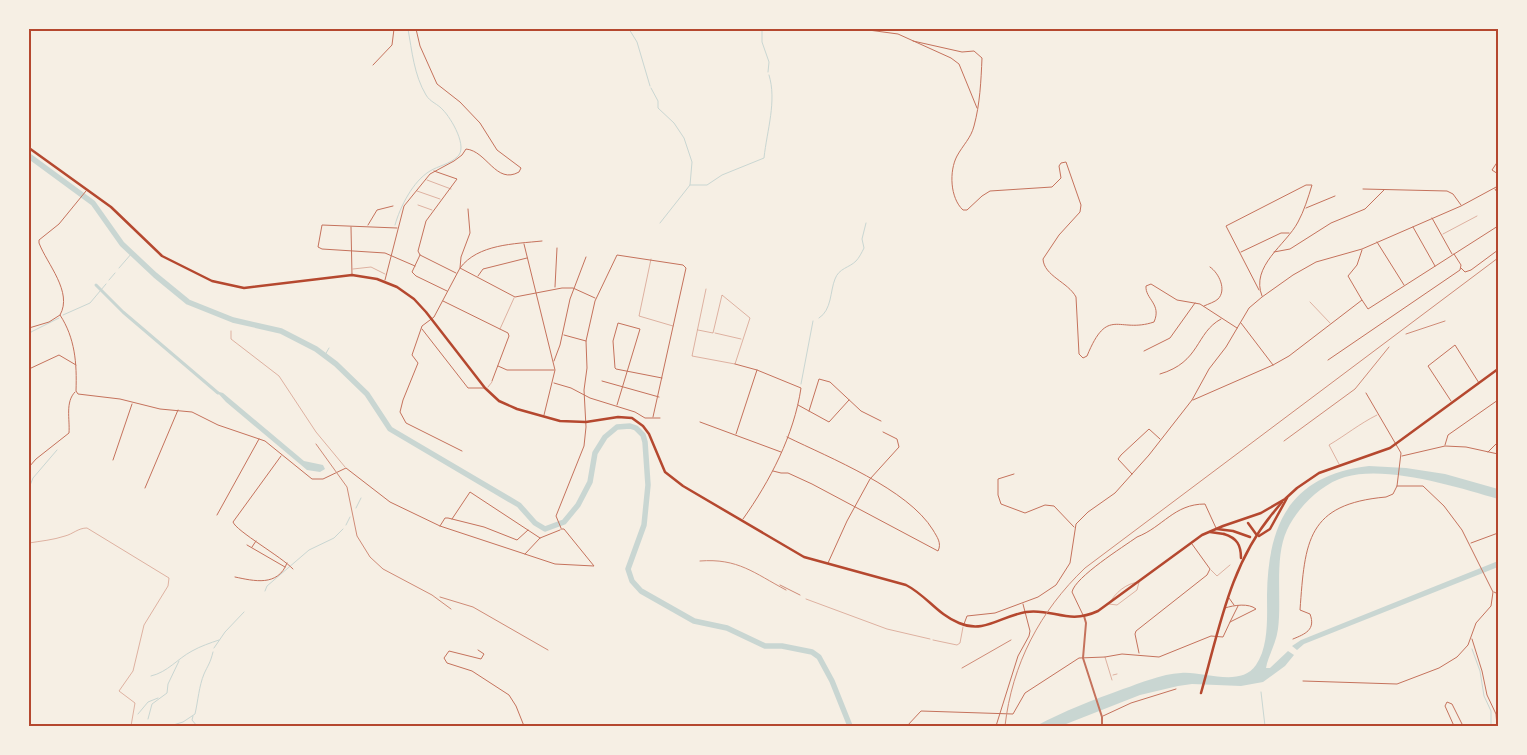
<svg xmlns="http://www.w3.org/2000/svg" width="1527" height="755" font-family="'Sofia Sans Condensed',sans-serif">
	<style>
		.water { fill: #c9d6d2 }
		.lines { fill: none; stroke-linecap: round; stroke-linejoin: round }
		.stream { stroke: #c9d6d2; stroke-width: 1 }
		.canal { stroke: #c9d6d2; stroke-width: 3 }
		.river { stroke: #c9d6d2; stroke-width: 5.5 }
		.service { stroke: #c5725c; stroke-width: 0.5 }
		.minor { stroke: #c5725c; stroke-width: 1 }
		.tertiary { stroke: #c5725c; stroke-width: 2 }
		.primary { stroke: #b5482f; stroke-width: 2.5 }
		.trunk { stroke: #b5482f; stroke-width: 2.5 }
		.rail { stroke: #cf8b77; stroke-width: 1 }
		.neatline { fill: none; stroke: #b5482f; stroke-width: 2 }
	</style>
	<rect width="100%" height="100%" fill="#f6efe4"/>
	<g class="water">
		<path d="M216,391L223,393L304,461L323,465L325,469L320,472L307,470L226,402Z"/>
		<path d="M1369,466L1406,468L1445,474L1498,489V499C1457,487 1387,465 1345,477C1321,484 1297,508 1287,530C1274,558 1282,599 1278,629C1276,644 1268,656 1266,668H1270L1288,651L1294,655L1285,666L1263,682L1241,686L1192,684L1178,686L1140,695L1061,726H1036C1064,711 1093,700 1123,689C1141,683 1161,674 1181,673C1204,671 1240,688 1256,665C1269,646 1267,617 1267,595C1268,523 1291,475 1369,466Z"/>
		<path d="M1498,561V567L1304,644L1297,650L1292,646L1301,640Z"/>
	</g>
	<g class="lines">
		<g class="stream">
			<path d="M629,29L637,42L650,86"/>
			<path d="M762,29V42L769,62L768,72"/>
			<path d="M651,88L658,101V108L674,123L684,138L692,162L690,185L660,223"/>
			<path d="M690,185H707L722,175L764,158C767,130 777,101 769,75"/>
			<path d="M395,225C400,207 413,181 430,171C438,166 450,164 457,157C469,148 451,118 443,110C438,104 430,102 426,95C414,75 412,51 408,29"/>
			<path d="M119,268L132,253"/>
			<path d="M109,280L115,273"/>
			<path d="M63,315L90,303L106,284"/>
			<path d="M819,318C832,310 830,291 835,279C839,268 849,268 856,261C859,258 862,252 864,248L862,239L866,223"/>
			<path d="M29,335L31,332L59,318"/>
			<path d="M325,355L329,348"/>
			<path d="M801,384L813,321"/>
			<path d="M29,488L33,478L57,450"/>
			<path d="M356,508L361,498"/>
			<path d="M346,525L350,517"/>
			<path d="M265,591L267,586L309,550L334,538L343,529"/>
			<path d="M214,648L225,632L244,612"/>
			<path d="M1472,649L1480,671L1484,696L1491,711V726"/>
			<path d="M151,676C168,672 177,659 192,651C201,646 210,643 219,640"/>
			<path d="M1261,692L1265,726"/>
			<path d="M138,714L148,702L158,698"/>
			<path d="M193,716L192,720L197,726"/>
			<path d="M148,719L152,704L167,693L168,684L179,661"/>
			<path d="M170,726L183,722L195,714C198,701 199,686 204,674C208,665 210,664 213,652"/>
		</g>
		<path class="canal" d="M96,285L123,312L218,393"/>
		<path class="river" d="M29,156L93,203L122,244L155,275L188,302L233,320L281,331L316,349L336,364L367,394L390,429L519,505L535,523L545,529L564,522L578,505L590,482L595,453L605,437L617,427L630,426L636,428L643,435L645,442L648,485L644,525L628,569L632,581L641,591L694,621L727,628L765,646H782L812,652L819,657L832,681L850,726"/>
		<g class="service">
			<path d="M427,180L451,189"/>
			<path d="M417,191L440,199"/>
			<path d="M418,205L432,210"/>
			<path d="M1443,234L1477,216"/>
			<path d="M651,259L639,316L673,326"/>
			<path d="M353,269L371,267L385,274"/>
			<path d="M1310,302L1330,323"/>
			<path d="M500,329L514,298"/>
			<path d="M698,330L713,333L722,295L750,318L735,364L692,356L706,289"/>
			<path d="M231,331V339L279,376L316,432L345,467"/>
			<path d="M715,333L741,339"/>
			<path d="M488,387L492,382"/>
			<path d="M1339,464L1329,445C1346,435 1359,424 1377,415"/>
			<path d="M29,543C41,541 53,540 65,536C73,534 78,528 87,528L169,578L168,586L144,625L133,671L119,691L135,703L131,726"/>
			<path d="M1211,570L1217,576L1230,565"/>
			<path d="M1139,582L1137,590L1117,605L1109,604C1115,593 1126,583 1139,582Z"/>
			<path d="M806,599L887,629L930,639"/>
			<path d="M933,640L957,645L960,643L963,627"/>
			<path d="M1105,657L1112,680"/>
			<path d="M1113,675L1117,674"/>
		</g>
		<g class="minor">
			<path d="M861,29L898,34L951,58L959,64L977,108"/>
			<path d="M913,41L962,52L974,51L982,58C981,81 980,104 974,126C971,138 963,145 957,156C949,171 950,198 963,210H967L982,196L990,191L1052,187L1061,178L1059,166L1061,163L1066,162L1081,205L1080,212L1059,235L1043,259C1044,276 1068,282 1076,297L1079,354L1083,358L1087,356C1108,305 1118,334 1154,322C1162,304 1145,299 1146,286L1151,284L1177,300L1200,304L1237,328"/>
			<path d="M373,65L392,45L394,29"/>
			<path d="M1498,161L1492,170L1498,174"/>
			<path d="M434,171L457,179L426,221L418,251L420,255L456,273"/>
			<path d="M1363,189L1447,191L1453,194L1461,205"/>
			<path d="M1495,189L1498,194"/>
			<path d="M86,191L59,224L39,240V243C47,264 73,292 60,315C75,338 77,363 76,391L78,394L120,399L160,409L192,412L218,425L265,441L312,479H323L346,468L390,502L440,526L555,564L594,566L564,529H561"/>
			<path d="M1306,208L1335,196"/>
			<path d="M1432,218L1452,254"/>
			<path d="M368,225L377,210L393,206"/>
			<path d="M351,227L352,275"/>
			<path d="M1413,227L1435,266"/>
			<path d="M397,228L322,225L318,247L322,249L385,253L415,266"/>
			<path d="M542,241C514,244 478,244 460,268L515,297L562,288H573L595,298"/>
			<path d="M1377,242L1404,285"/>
			<path d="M524,244L555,370L544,415"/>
			<path d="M1241,252L1281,233H1289"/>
			<path d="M1274,252L1290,249L1331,223L1365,209L1384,190"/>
			<path d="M420,255L412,272L416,276L447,291"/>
			<path d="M1461,268L1465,272L1471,270L1498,250"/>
			<path d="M478,276L483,269L527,258"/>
			<path d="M385,280L404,206L430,174L454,161L462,155L466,149C487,151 496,185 519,172L521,168L497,150L480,123L460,102L437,84L420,46L416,29"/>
			<path d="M555,287L557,248"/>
			<path d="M1259,290L1226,226L1306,185H1312C1308,198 1304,211 1298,222C1286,245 1250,266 1262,296"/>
			<path d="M1362,300L1348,276L1357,265L1362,250"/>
			<path d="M443,301L508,333L509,336L492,381"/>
			<path d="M1204,306C1208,304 1215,302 1218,299C1227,290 1219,273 1210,267"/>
			<path d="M1241,323L1273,365"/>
			<path d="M29,328L49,322L60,315"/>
			<path d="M422,329L468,388H484"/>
			<path d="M564,335L586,341"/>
			<path d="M1144,351L1170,338L1195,303"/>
			<path d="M1328,360L1460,270L1461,265L1454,254"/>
			<path d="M554,361L560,345L570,299L586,257"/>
			<path d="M735,364L757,370L801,388C794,435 770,481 743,519"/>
			<path d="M498,366L507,370H554"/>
			<path d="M29,369L59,355L76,365"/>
			<path d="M1496,371L1498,376"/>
			<path d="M1160,374C1201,362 1195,333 1221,319"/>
			<path d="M602,381L659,397"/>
			<path d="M554,383L571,388L590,398L635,412L645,418H660"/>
			<path d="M1193,400L1273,365L1289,356L1362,300L1368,309L1498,226"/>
			<path d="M1451,401L1428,366L1455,345L1479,383"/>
			<path d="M617,405C625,380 632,354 640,329L618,323L613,341L615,368L616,369L662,378"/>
			<path d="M798,405L829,422L849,400"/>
			<path d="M809,411L819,379L830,382L861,411L881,421"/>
			<path d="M700,422L781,452"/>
			<path d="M736,434L757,370"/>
			<path d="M1445,445L1448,435L1498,400"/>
			<path d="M462,451L406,423L400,412L403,400L418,363L412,355L422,326L434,317L460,268L461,257L470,233L468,209"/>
			<path d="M1488,452L1498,442"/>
			<path d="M281,456L233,522C236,531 282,557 293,569"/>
			<path d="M1402,456L1445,446L1466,447L1498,454"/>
			<path d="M113,460L132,404"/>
			<path d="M29,467L36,459L69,433C70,419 65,402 75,392"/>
			<path d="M773,471L781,473H788L812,484L938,551C942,543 937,537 933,530C908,489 830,458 787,437"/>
			<path d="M1014,474L998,479V495L1001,504L1025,513L1045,505L1054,506L1074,527"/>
			<path d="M1132,474L1118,459L1121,455L1149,429L1160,439"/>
			<path d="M145,488L178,410"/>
			<path d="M217,515L259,439"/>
			<path d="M452,519L470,492L540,538"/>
			<path d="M440,526L445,518H448L484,527L517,540L528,530"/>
			<path d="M561,528L556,516L584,446L586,427L584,390L587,368L586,341L595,301L617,255L683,265L686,268L653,417"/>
			<path d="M1471,543L1498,533"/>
			<path d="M247,545L285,567"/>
			<path d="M252,547L256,541"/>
			<path d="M525,554L540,538L560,530"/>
			<path d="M828,563L847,521L870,479L899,447L897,439L883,432"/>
			<path d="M235,577C254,581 278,587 287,563"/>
			<path d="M1494,592L1498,594"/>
			<path d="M1229,598L1234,605"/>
			<path d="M1083,615L1072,592C1075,577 1123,547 1137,537C1163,527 1174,504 1205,504L1216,528"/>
			<path d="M1230,622L1238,606"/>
			<path d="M964,624L967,616L995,613L1038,597L1056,585L1070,563L1076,524L1088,512L1115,493L1149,455L1192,400L1209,369L1226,347L1249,308L1262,297L1293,275L1316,262L1362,249L1461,206L1498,186"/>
			<path d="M1293,639C1305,634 1316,630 1310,614L1300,610C1305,541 1307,504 1386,497L1393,494L1397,486L1401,453L1366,393"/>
			<path d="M1472,639L1482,671L1487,695L1496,714L1497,726"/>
			<path d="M478,650L484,654L481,659L449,651L444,658L447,663L472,671L509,695L516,706L524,726"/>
			<path d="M1139,653L1135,634L1136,631L1207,575L1210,569L1192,544"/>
			<path d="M1303,681L1397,684L1439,668L1457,657L1468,645L1476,623L1491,606L1493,592L1462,530L1444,506L1423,486H1397"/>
			<path d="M1103,716L1131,703L1176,689"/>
			<path d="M907,726L921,711L1013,714L1025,693L1079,658L1105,657L1122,654L1159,657L1211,636L1223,637L1230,622L1256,609C1249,603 1234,605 1225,608"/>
			<path d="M996,726L1018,656L1029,636L1030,631L1023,604"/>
			<path d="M1454,726L1445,706L1447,702L1452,704L1463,726"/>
		</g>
		<path class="tertiary" d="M1084,616L1086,623L1083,658L1102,717V726"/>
		<g class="primary">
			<path d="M29,148L111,207L162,256L212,281L244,288L352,275L377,279L397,287L414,299L426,312L485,388L499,401L517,409L560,421L586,422L618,417L632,418L643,426L649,434L665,472L683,486L804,557L906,585C926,595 938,615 959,623C984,634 1001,616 1026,612C1053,608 1068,625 1098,611L1202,535L1223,526L1261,513L1285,499L1297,488L1319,473L1390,448L1498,369"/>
			<path d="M1273,513L1282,502"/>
			<path d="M1217,529L1233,531L1250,537"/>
			<path d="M1210,532L1224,534"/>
			<path d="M1259,536L1270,529L1287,498"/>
		</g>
		<g class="trunk">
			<path d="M1248,523L1256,534"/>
			<path d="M1224,534C1237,538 1241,545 1241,558"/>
			<path d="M1201,693C1219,630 1230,564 1273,513"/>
		</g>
		<g class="rail">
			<path d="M1406,334L1445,321"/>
			<path d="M1284,441L1355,389L1389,347"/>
			<path d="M316,444L347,487L357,536L370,557L383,569L432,595L451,609"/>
			<path d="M700,561C738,558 754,573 786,590"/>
			<path d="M780,585L800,595"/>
			<path d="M440,597L473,607L548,650"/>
			<path d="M962,668L1011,640"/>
			<path d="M1005,726C1012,664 1040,611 1085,568L1498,258"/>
		</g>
	</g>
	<rect width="1527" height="755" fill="none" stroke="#f6efe4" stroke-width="60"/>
	<rect x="30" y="30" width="1467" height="695" class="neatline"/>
</svg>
